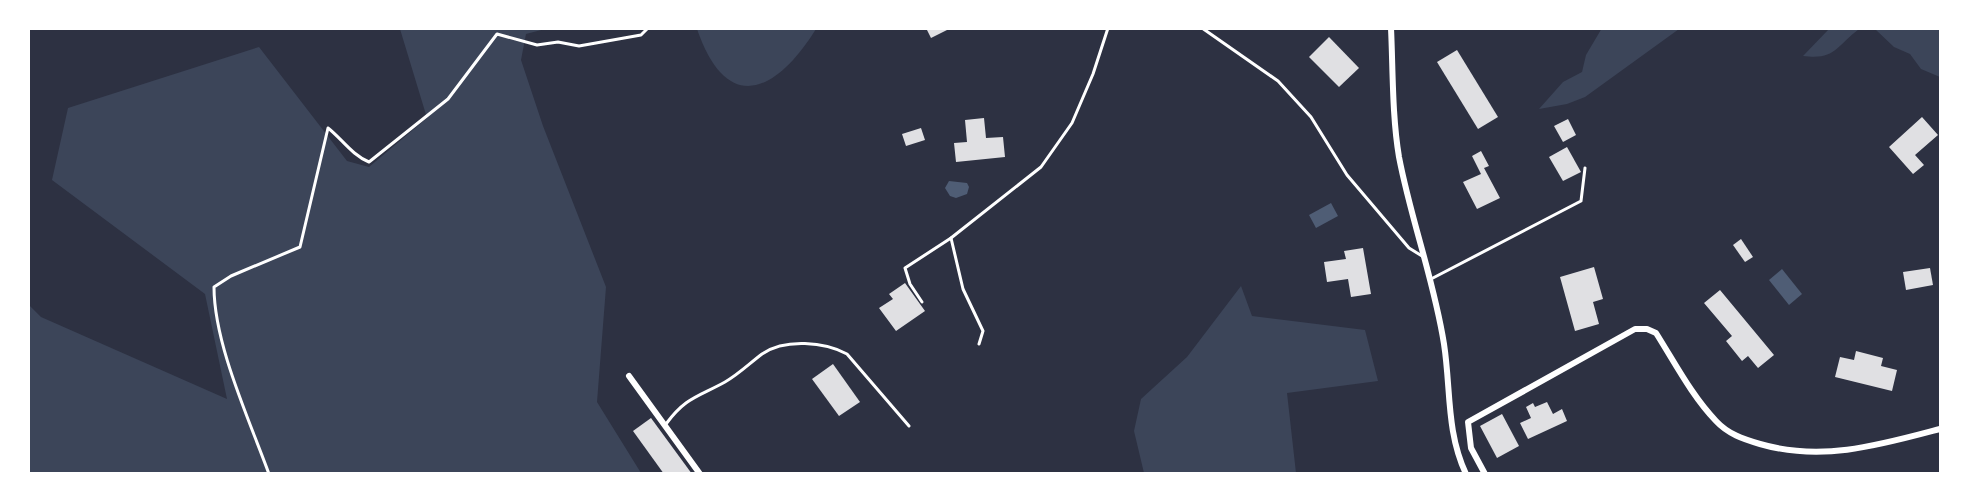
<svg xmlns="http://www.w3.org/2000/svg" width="1969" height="502" font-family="'Space Grotesk',sans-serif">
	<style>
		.green { fill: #3c4559 }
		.water { fill: #4f5d75 }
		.building { fill: #e0e0e3 }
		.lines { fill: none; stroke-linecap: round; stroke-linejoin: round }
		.path { stroke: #fff; stroke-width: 3 }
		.service { stroke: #fff; stroke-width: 3 }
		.minor { stroke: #fff; stroke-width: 6 }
	</style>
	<rect width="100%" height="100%" fill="#2d3142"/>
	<g class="green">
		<path d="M1602,28L1679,29L1585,97L1567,104L1539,109L1563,82L1582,72L1586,55Z"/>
		<path d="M400,29H545L526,34L521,60L543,126L606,287L597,402L641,473H29L28,304L41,317L227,399L205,294L52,180L68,108L259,47L347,161L369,167L427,118Z"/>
		<path d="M697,29V28L816,29C776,93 727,116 697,29Z"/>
		<path d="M1829,29H1859C1835,47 1836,60 1803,56Z"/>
		<path d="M1875,29H1940V77L1921,69L1910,54L1894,47Z"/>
		<path d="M1241,286L1252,316L1365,330L1378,381L1287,393L1296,473H1144L1134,431L1141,399L1187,357Z"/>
	</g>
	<g class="water">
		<path d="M949,181L967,183L969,187L967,194L956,198L950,196L945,188Z"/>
		<path d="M1331,203L1338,216L1316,228L1309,215Z"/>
		<path d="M1782,269L1802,294L1789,305L1769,280Z"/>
	</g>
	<g class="building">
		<path d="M926,28H951L931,38Z"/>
		<path d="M1329,37L1359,68L1339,87L1309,57Z"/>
		<path d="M1457,50L1498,117L1478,129L1437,62Z"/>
		<path d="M1922,117L1938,135L1915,155L1924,165L1913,174L1889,147Z"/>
		<path d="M984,118L986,138L1003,137L1005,157L956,162L954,143L967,142L965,120Z"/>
		<path d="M1568,119L1576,135L1563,142L1554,126Z"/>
		<path d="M921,128L925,140L906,146L902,134Z"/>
		<path d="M1567,147L1581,172L1563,181L1549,157Z"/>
		<path d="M1481,151L1489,166L1484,168L1500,198L1477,209L1463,182L1481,174L1472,156Z"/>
		<path d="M1741,239L1753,257L1745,262L1733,245Z"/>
		<path d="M1363,248L1371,294L1351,297L1348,279L1327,282L1324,262L1346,259L1344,251Z"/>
		<path d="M1594,267L1603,299L1593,302L1599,324L1575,331L1560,277Z"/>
		<path d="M1930,268L1933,285L1906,290L1903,272Z"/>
		<path d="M905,283L925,311L896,331L879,308L893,299L889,294Z"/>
		<path d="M1720,290L1774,355L1758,368L1748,356L1742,361L1726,341L1732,336L1704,303Z"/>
		<path d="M1856,351L1883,358L1881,366L1897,370L1892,391L1835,377L1840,357L1854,360Z"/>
		<path d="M833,364L860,402L839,416L812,379Z"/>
		<path d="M1547,402L1553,414L1562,409L1567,421L1528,439L1520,423L1531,418L1526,407L1533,403L1535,407Z"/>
		<path d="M1502,414L1519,446L1497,458L1480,426Z"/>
		<path d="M651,418L692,474H664L633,431Z"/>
	</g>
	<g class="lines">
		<path class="path" d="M269,474C249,419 214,344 214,287L231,276L300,247L328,128C342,139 352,155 369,162L448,99L497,34L537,45L558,42L579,46L641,35L648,28"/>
		<g class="service">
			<path d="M1202,28L1278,81L1311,117L1347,175L1409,248L1422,256"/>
			<path d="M951,238L963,289L983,331L979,344"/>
			<path d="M1431,279L1581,201L1585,168"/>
			<path d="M922,302L910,284L905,268L951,238L1041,167L1072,123L1093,74L1108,28"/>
			<path d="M666,424C686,397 698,397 725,382C739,374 750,363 762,354C785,338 825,342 847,354L909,426"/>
		</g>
		<g class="minor">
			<path d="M1391,28C1393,70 1392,115 1399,157C1411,220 1434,280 1444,344C1451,389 1446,431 1466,474"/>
			<path d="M629,376L700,474"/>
			<path d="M1485,474L1471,448L1468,422L1635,329H1647L1656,333C1675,363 1692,396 1716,421C1728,434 1743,439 1760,444C1822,462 1880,445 1940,429"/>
		</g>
	</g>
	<rect width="1969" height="502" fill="none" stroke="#ffffff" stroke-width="60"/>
</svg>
